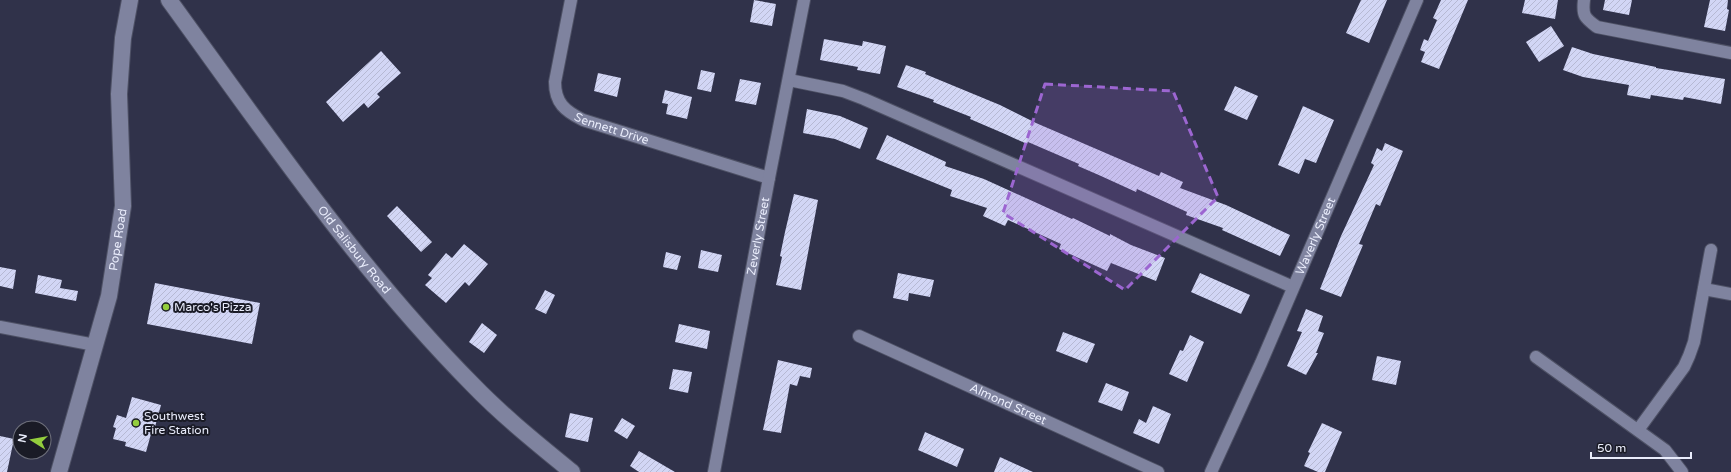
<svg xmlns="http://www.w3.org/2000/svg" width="1731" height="472" font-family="'Varela Round',sans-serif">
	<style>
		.building { fill: url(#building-hatch) }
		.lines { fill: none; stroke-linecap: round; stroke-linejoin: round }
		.street-casing { stroke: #4e5165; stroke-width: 14 }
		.secondary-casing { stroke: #4e5165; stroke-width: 18 }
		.street { stroke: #7f839f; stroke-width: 12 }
		.secondary { stroke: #7f839f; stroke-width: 16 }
		.marked { fill: #9c66d1; fill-opacity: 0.2; stroke: #9c66d1; stroke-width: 3; stroke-dasharray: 8 5; stroke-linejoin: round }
		.poi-dot { fill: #93cd3d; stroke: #1a1b26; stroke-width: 1.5 }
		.labels { text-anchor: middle; stroke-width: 4; stroke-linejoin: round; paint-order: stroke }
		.street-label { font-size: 12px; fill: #e9ecfb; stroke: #1a1b26 }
		.poi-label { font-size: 12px; fill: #e9ecfb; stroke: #1a1b26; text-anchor: start }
	</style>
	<defs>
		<pattern id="building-hatch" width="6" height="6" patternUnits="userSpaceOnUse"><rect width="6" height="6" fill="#d2d6f5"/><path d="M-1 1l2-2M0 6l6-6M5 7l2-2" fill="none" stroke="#b6b9d3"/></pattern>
	</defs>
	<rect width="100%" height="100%" fill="#30324a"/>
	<g class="building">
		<path d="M754,0L776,4L772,26L750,22Z"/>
		<path d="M1361,0H1387L1369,43L1346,33Z"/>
		<path d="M1441,0H1468L1439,69L1421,62L1425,52L1420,50L1424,39L1428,41L1437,20L1433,18Z"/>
		<path d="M1525,0H1558L1555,19L1522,13Z"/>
		<path d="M1605,0H1632L1629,15L1603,10Z"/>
		<path d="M1710,0H1728L1727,9L1729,10L1725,31L1704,27Z"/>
		<path d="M1551,26L1564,46L1539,62L1526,42Z"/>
		<path d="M824,39L862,46L863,41L886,46L880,74L857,70L858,67L820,60Z"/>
		<path d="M1572,47L1593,54L1656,67V68L1725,79L1721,104L1684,97L1683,100L1651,95L1650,99L1627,95L1629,85L1583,77L1563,70Z"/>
		<path d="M381,51L401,73L377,94L380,97L368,108L364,103L343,122L326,102Z"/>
		<path d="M906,65L926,72L925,74L1000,105L1036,123L1159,176L1161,172L1183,182L1180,188L1226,205L1290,235L1280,256L1222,230L1223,228L1186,215L1187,212L1137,189L1136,192L1101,176L1078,166L1079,164L1028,142L1027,144L1005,134L970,119L971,117L933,102L934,100L897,87Z"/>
		<path d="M701,70L715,73L711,92L697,89Z"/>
		<path d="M598,73L621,78L617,97L594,91Z"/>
		<path d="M740,79L761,83L756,105L735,101Z"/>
		<path d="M1235,86L1258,96L1247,120L1224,110Z"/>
		<path d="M665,90L692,97L687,119L666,114L668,104L662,103Z"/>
		<path d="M1303,106L1334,120L1316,163L1305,159L1299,174L1278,165Z"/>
		<path d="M807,109L840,116L868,128L860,149L835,139L803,133Z"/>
		<path d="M887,135L946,162L945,166L984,179L1072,219L1073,218L1110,236V234L1131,245L1165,258L1156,281L1111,263L1107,271L1059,249L1061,244L1008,220L1005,226L983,216L987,208L950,196L952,190L876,159Z"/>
		<path d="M1385,143L1403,151L1380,206L1376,204L1359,244L1363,245L1341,297L1320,289L1341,236L1374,165L1371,163L1377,148L1382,151Z"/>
		<path d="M794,194L818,200L801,290L776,285L782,257L780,256L785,232Z"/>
		<path d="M397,206L432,242L421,252L387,216Z"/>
		<path d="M464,244L488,264L469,286L465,282L446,303L425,285L432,278L428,275L446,253L452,258Z"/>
		<path d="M701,250L722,255L718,272L698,268Z"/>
		<path d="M666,252L681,256L677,270L663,267Z"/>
		<path d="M0,267L16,270L13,289L0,286Z"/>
		<path d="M898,273L934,280L930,297L909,293L908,301L893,298Z"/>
		<path d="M1200,273L1250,295L1241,314L1191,292Z"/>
		<path d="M38,275L62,280L60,288L78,291L76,301L35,293Z"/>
		<path d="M155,283L260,303L252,344L147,324Z"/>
		<path d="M545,290L555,295L546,314L535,309Z"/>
		<path d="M1306,309L1323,316L1318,331L1324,333L1316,353H1318L1306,375L1287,366L1302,332L1297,331Z"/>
		<path d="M482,323L497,335L484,353L469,342Z"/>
		<path d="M679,324L710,331L707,349L675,342Z"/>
		<path d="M1063,332L1095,344L1087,363L1056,351Z"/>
		<path d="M1190,335L1204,342L1187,382L1169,374L1180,350L1183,351Z"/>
		<path d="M1377,356L1401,361L1396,385L1372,380Z"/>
		<path d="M778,360L812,368L810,378L800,376L797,386L790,384L781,433L763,430Z"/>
		<path d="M673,369L692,372L688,393L669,389Z"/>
		<path d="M1106,383L1129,392L1122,411L1098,402Z"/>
		<path d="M132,397L161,405L153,434H151L146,452L125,446L126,442L113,439L116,428L113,427L117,415L126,418Z"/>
		<path d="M1153,406L1171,414L1159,444L1133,433L1139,419L1146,423Z"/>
		<path d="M570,413L593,418L588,442L565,437Z"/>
		<path d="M622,418L635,426L627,439L614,431Z"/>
		<path d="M1322,423L1342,432L1325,472H1318L1304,466L1310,453L1308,452Z"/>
		<path d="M925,432L964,449L957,467L918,450Z"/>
		<path d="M0,436L14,439L7,472H0Z"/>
		<path d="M639,451L675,472H639L630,466Z"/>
		<path d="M1000,457L1033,472H994Z"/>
	</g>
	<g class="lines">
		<g class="street-casing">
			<g id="street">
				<path id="s1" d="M571,0L555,82C555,103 565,111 583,120L769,178"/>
				<path d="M1584,0C1582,16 1585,18 1597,27L1731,53"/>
				<path d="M789,80L843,91L864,99L1293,287"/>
				<path d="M1704,289L1731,294"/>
				<path d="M0,327L95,345"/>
				<path id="s2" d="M859,336L1158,472"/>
				<path d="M1536,357L1665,450L1682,472"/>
				<path d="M1638,430L1684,367L1689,356L1694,342L1711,250"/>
				<path id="s3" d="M714,472L769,178L804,0"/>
				<path id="s4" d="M1211,472L1261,363L1417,0"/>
			</g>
		</g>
		<g class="secondary-casing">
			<g id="secondary">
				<path id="s5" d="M169,0C265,132 358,269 473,385C504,417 538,444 572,472"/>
				<path id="s6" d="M59,472L109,296L123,206L119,94L123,38L130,0"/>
			</g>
		</g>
		<use href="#street" class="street"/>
		<use href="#secondary" class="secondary"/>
	</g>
	<path class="marked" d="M1045,84L1173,91L1218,197L1125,290L1003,213Z"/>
	<g class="poi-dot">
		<circle cx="166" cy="307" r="4"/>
		<circle cx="136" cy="423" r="4"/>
	</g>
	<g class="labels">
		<g class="street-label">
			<text dy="4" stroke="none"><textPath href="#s1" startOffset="164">Sennett Drive</textPath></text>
			<text dy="4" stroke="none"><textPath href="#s3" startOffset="240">Zeverly Street</textPath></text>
			<text dy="4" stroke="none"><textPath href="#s4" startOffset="258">Waverly Street</textPath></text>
			<text dy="4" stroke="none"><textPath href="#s6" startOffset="240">Pope Road</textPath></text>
			<text dy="4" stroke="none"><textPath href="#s5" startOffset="311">Old Salisbury Road</textPath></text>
			<text dy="4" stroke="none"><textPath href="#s2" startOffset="164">Almond Street</textPath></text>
		</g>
		<g class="poi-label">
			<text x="174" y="311">Marco's Pizza</text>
			<text x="144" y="420">Southwest<tspan x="144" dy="14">Fire Station</tspan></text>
		</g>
	</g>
	<g transform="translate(32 440) rotate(281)"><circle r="19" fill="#1a1b26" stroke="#6d6f7b"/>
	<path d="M0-3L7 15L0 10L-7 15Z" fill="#93cd3d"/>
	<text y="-6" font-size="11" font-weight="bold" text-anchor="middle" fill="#e9ecfb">N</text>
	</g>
	<path d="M1591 452v6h100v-6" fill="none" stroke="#e9ecfb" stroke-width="2"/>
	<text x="1597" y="452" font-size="12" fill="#e9ecfb" stroke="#1a1b26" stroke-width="3" paint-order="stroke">50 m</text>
</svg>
